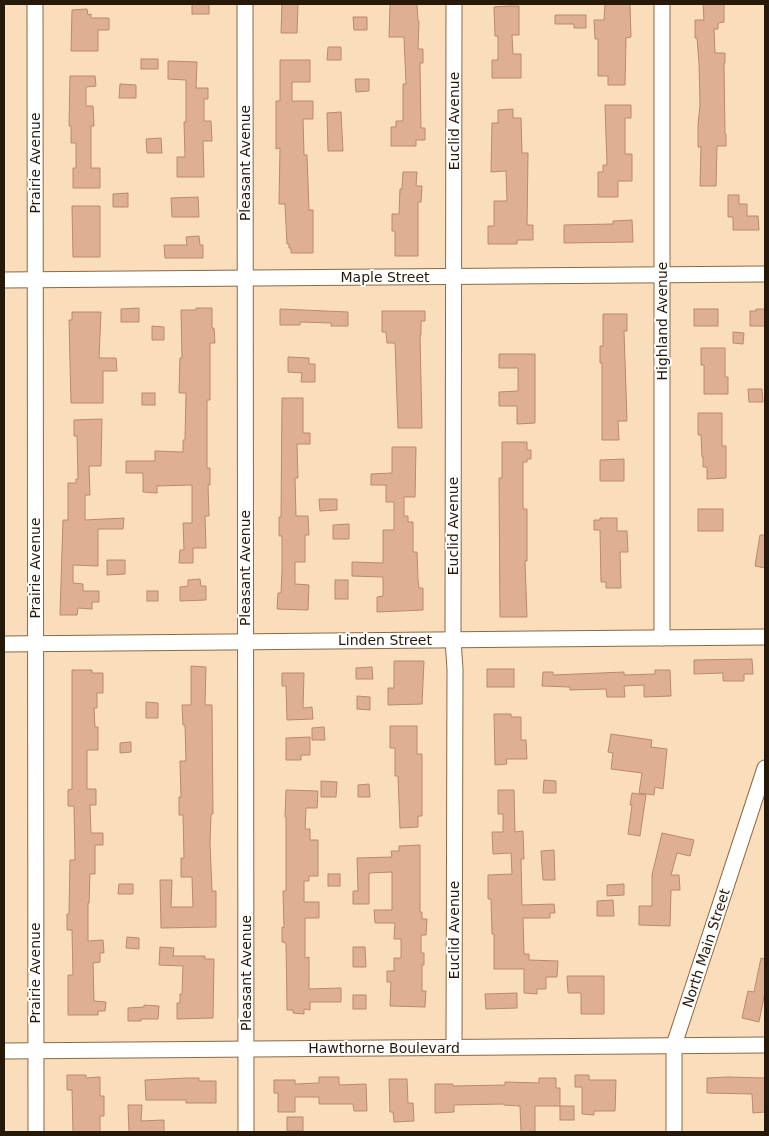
<svg xmlns="http://www.w3.org/2000/svg" width="769" height="1136" font-family="'DejaVu Sans',sans-serif">
	<style>
		.building { fill: #dfaf93; stroke: #b88a6f }
		.lines { fill: none; stroke-linecap: round; stroke-linejoin: round }
		.minor-casing { stroke: #8a6a43; stroke-width: 17 }
		.minor { stroke: #fff; stroke-width: 15 }
		.labels { text-anchor: middle; stroke-width: 4; stroke-linejoin: round; paint-order: stroke }
		.street-label { font-size: 14px; fill: #261909; stroke: #fff }
	</style>
	<rect width="100%" height="100%" fill="#faddbb"/>
	<g class="building">
		<rect x="192" y="4" width="17" height="10"/>
		<path d="M282,4H298L297,33H281Z"/>
		<path d="M390,4H417L418,21H419L418,49H423V63H420L421,128H425V140H416V146H391V127H396V121H403V84H406L404,37H389Z"/>
		<path d="M605,4H630L631,37L626,38L625,85H608V76H598V39H595L594,20H604Z"/>
		<path d="M703,4H724V22L718,23V29H714L715,53H725V63H724L725,134H726V146H717L716,186H700L701,147H698V125L700,105L699,63L697,38H695V20H704Z"/>
		<path d="M508,6H519V35H512L513,54H521V78H492V60H498V36H495L494,7Z"/>
		<path d="M87,9L88,15L91,14V18H109V30H98V51H71L72,10Z"/>
		<path d="M555,15H586V28H574V24H555Z"/>
		<path d="M353,17H367V30H354Z"/>
		<path d="M328,47H341V60H327Z"/>
		<rect x="141" y="59" width="17" height="10"/>
		<path d="M280,60H310V82H292V101H313V119H303L304,155H307L309,210H313V253H291V248H289V244H287L285,204H279L280,148L276,149V101H280Z"/>
		<path d="M168,61L197,62L196,88H208V99H204V121H211L212,141H203L204,177H177V157H185L184,122H186V80L168,79Z"/>
		<path d="M70,76H95L96,86L86,87V106H93L94,126H91V168H100V188H73V168H76V143H71V126H69Z"/>
		<path d="M355,79H369V91L356,92Z"/>
		<path d="M120,84L136,85V98H119Z"/>
		<path d="M605,105H631V118H625V154H632V181H618V197H598V172H603V165H607Z"/>
		<path d="M513,109V118H521L522,153H528L527,225H533V240H517V244H488V226H494V201H507L506,171L491,172L492,123H498V110Z"/>
		<path d="M341,112L343,151H328L327,113Z"/>
		<path d="M161,138L162,153H147L146,139Z"/>
		<path d="M403,172H417L416,186H422L421,202H418V256H395V231H392V214H399L400,189H402Z"/>
		<path d="M128,193V207H113V194Z"/>
		<path d="M728,195H739V204H747V216H758L759,230H733V217H728Z"/>
		<path d="M198,197L199,217H172L171,198Z"/>
		<path d="M72,206H100V257H73Z"/>
		<path d="M632,220L633,242L564,243V225L613,224V221Z"/>
		<path d="M199,236L200,245H203V258H165L164,245H187L186,237Z"/>
		<path d="M139,308V322H121V309Z"/>
		<path d="M196,308H212V328H214L215,343H210V400H207V468H210V485H208L209,516H205L206,548H193V563H179L180,550H184L183,523H192V485L157,486V493L143,492V473H126V461H155V451L183,452V440H185L186,393H179L180,358H182L181,310H196Z"/>
		<path d="M280,309L348,312V326H331V323L300,322V325H280Z"/>
		<rect x="694" y="309" width="24" height="17"/>
		<path d="M756,309H765V326H750V311H756Z"/>
		<path d="M382,311H425V321H421V335H420L422,428H398L395,343H387L386,332H382Z"/>
		<path d="M72,312H101L99,358H116L117,371H103V403H71L69,320H72Z"/>
		<path d="M603,314H627V331H624L627,421H618L619,440H602V363H600V346H603Z"/>
		<path d="M152,326L164,327V340H152Z"/>
		<path d="M733,332L744,333L743,344L733,343Z"/>
		<path d="M701,348H725V377H728V394H704V365H701Z"/>
		<path d="M499,354H535V423L517,424V406H499V392L518,391V368H499Z"/>
		<path d="M288,357L309,358V364H315V382H301L302,373L288,372Z"/>
		<path d="M748,389H762L763,402H749Z"/>
		<rect x="142" y="393" width="13" height="12"/>
		<path d="M282,398H303V433H310V444H297L298,478H295L296,516H308L309,535H305V562H295V584L309,585L308,610L277,609L278,593H281L282,571V536H279V517H281Z"/>
		<path d="M698,413H722V446H726V478L707,479V467H703V457H702L701,435H698Z"/>
		<path d="M102,419L101,466H89L90,495H85V520L124,518L123,529H98V566L73,565V583L83,584V591H99V602H92V609L78,608L77,615H60L63,520H68V483H76V479H78L77,436H74V420Z"/>
		<path d="M502,442H527V450H531V459H527V462H523V509H527V561H525L527,617H500L499,478H502Z"/>
		<path d="M392,447H416L415,497H404V516H408V522H413V552H417L418,580L419,588H423V610L377,612V597L383,596V577L352,576V562L383,563V530H394V502H386V485H371V474L392,473Z"/>
		<path d="M624,459V481H600V460Z"/>
		<path d="M319,499H337V510L320,511Z"/>
		<rect x="698" y="509" width="25" height="22"/>
		<path d="M600,518H617V531H627L628,552H620L621,588H606V582H601L600,530H594V520H600Z"/>
		<path d="M349,524V539H333V525Z"/>
		<path d="M760,535H765V568L755,566Z"/>
		<path d="M107,560H125V574L107,575Z"/>
		<path d="M200,579L201,586H206V600L180,601V587L188,586V580Z"/>
		<rect x="335" y="580" width="13" height="19"/>
		<rect x="147" y="591" width="11" height="10"/>
		<path d="M752,659L753,674H744V681H723V673L694,674V660Z"/>
		<path d="M394,661H424L422,704L388,705V688H394Z"/>
		<path d="M191,666L206,667L205,705H212L213,814H211L210,843L212,891H216V927L161,928L160,880H172L171,907H193L192,877H181V858H184L183,815H179V797H181L180,761H186L185,725H183L182,705H191Z"/>
		<path d="M372,667L373,679H356V668Z"/>
		<rect x="487" y="669" width="27" height="18"/>
		<path d="M72,670H92V673H103V693H97V708H94L95,727H98V750H87V789H96V805H90L91,833H103V845H95V874H90L89,903H88V941L103,940L104,953H100V962L93,963L94,1001L106,1002L105,1011H98V1015H68V975H73L72,930H67V914H69L70,860H75L74,806H68V790L72,789Z"/>
		<path d="M655,670H670L671,696L644,697V685L624,686L625,697H607L606,689L570,690V687L542,686L543,672H553V675L624,672V675L655,674Z"/>
		<path d="M282,673H304L303,708L312,707L313,719L287,720L286,686H282Z"/>
		<path d="M357,696L370,697V710L357,709Z"/>
		<path d="M146,702L158,703V718H146Z"/>
		<path d="M494,714H511V717H521V740H526L527,759H506L507,764L495,765Z"/>
		<path d="M390,726H417V754H422V816H418V827L400,828L398,776H395V748H390Z"/>
		<path d="M324,727L325,740H312V728Z"/>
		<path d="M611,734L652,740L651,747L667,749L663,789L655,787L654,795L639,793L642,773L611,769L613,753L608,752Z"/>
		<path d="M310,737V755H301V760H286V738Z"/>
		<path d="M131,742V752L120,753V743Z"/>
		<path d="M544,780L556,781V793H543Z"/>
		<path d="M321,781L337,782L336,797H321Z"/>
		<path d="M369,784L370,797H358V785Z"/>
		<path d="M286,790L318,791L317,808H306L305,829H310V840H318V876H309V881H304V902H319V918H305V958L309,957V989L341,988V1002H310V1010L304,1009V1014L293,1013V1010H287L286,943L282,942V927L284,928L283,891H286V817H285Z"/>
		<path d="M498,790H514L515,832L523,831L524,859H521L522,905L554,904L555,913H550V918H523L524,954H529V960L558,961L557,977H546V989H537V994L524,993V969H494V934H492L491,899H488V875L512,874L511,853L493,854L492,832H503V814H498Z"/>
		<path d="M632,793L646,795L640,836L628,834L632,805H630Z"/>
		<path d="M662,833L694,840L690,856L677,853L671,875H679L680,890H671L670,926L639,925V906H652V875Z"/>
		<path d="M420,845V912H422V919H427L426,935H421V953H424V965H422V991H426L425,1007L390,1006L391,982H387V971H394V958H401V939H394L395,923H375L374,910H392V872L369,873V904H353V891H358L357,858L392,857L391,851H399V846Z"/>
		<path d="M554,850L555,880H543L541,851Z"/>
		<rect x="328" y="874" width="12" height="12"/>
		<path d="M119,884H133V894H118Z"/>
		<path d="M624,884V895L607,896V885Z"/>
		<path d="M613,900L614,916H597V901Z"/>
		<path d="M127,937L139,938V949L126,948Z"/>
		<path d="M160,947L174,948L173,956H205V959H214L213,1018L177,1019V1003H180V994H182L183,966L159,965Z"/>
		<path d="M353,947H365L366,967H353Z"/>
		<path d="M761,958L765,959V992L759,1022L742,1018L748,991L754,992Z"/>
		<path d="M567,976H604V1014H581V993H568Z"/>
		<path d="M517,993V1008L486,1009L485,994Z"/>
		<rect x="353" y="995" width="13" height="14"/>
		<path d="M144,1005L159,1006L158,1019H141V1021H128V1008L144,1007Z"/>
		<path d="M67,1075H86V1078L100,1077V1096H104V1116H100V1132H73L72,1090H67Z"/>
		<path d="M575,1075H589V1080H616L615,1111H594V1115L582,1114V1087H575Z"/>
		<path d="M319,1077H339V1085L366,1084L367,1111H354L353,1104H319V1097H295V1112H278V1093H274V1080H295V1084L319,1083Z"/>
		<path d="M728,1077L765,1078V1112L753,1113L752,1094L707,1093V1078Z"/>
		<path d="M186,1078H199V1081H216V1103H186V1100H146L145,1080Z"/>
		<path d="M539,1078H556V1088H560V1106H535V1131L521,1132L520,1106L504,1105V1104L454,1105V1112L435,1113V1084H453V1086L505,1085V1082L539,1083Z"/>
		<path d="M389,1079H407L408,1103H413L414,1121L394,1122L393,1112H390Z"/>
		<path d="M128,1105H142L141,1121L164,1120V1132H129Z"/>
		<rect x="560" y="1106" width="14" height="14"/>
		<rect x="287" y="1117" width="16" height="14"/>
	</g>
	<g class="lines">
		<g class="minor-casing">
			<g id="minor">
				<path d="M35,4L36,1132"/>
				<path d="M245,4L246,1132"/>
				<path d="M662,4V638"/>
				<path d="M4,280L765,274"/>
				<path d="M4,644L765,637"/>
				<path d="M454,1047L455,669L453,640L454,4"/>
				<path d="M4,1051L765,1045"/>
				<path d="M674,1132V1045L765,768"/>
			</g>
		</g>
		<use href="#minor" class="minor"/>
	</g>
	<g class="labels">
		<g class="street-label">
			<text transform="translate(454 121) rotate(-90)" y="5">Euclid Avenue</text>
			<text transform="translate(35 163) rotate(-90)" y="5">Prairie Avenue</text>
			<text transform="translate(245 163) rotate(-90)" y="5">Pleasant Avenue</text>
			<text x="385" y="282">Maple Street</text>
			<text transform="translate(662 321) rotate(-90)" y="5">Highland Avenue</text>
			<text transform="translate(453 526) rotate(-90)" y="5">Euclid Avenue</text>
			<text transform="translate(35 568) rotate(-90)" y="5">Prairie Avenue</text>
			<text transform="translate(245 568) rotate(-90)" y="5">Pleasant Avenue</text>
			<text x="385" y="645">Linden Street</text>
			<text transform="translate(454 930) rotate(-90)" y="5">Euclid Avenue</text>
			<text transform="translate(706 948) rotate(-72)" y="5">North Main Street</text>
			<text transform="translate(35 973) rotate(-90)" y="5">Prairie Avenue</text>
			<text transform="translate(246 973) rotate(-90)" y="5">Pleasant Avenue</text>
			<text x="384" y="1053">Hawthorne Boulevard</text>
		</g>
	</g>
	<rect width="769" height="1136" fill="none" stroke="#261909" stroke-width="10"/>
</svg>
